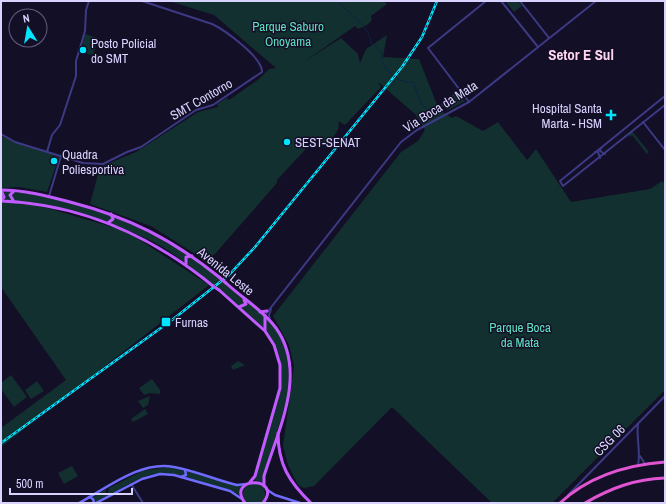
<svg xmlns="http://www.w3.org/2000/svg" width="666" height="504" font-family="'Archivo Narrow',sans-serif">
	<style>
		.green { fill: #12302f }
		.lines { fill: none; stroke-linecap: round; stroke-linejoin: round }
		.stream { stroke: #0c2248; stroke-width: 1 }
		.tertiary { stroke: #3d3a85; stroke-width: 2 }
		.secondary { stroke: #6f6bff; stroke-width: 2.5 }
		.primary { stroke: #c25bff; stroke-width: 3 }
		.trunk { stroke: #e055d1; stroke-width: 3 }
		.rail-casing { stroke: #00e5ff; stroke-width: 2.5 }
		.rail { stroke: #130f26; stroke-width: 1; stroke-dasharray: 3; stroke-linecap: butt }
		.primary-bridge { stroke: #c25bff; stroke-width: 3 }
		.poi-dot { fill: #00e5ff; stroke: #130f26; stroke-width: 1.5 }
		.labels { text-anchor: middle; stroke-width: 3; stroke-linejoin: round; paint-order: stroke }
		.park-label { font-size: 13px; fill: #5fe0c0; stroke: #130f26 }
		.poi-label { font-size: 13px; fill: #d9d4ff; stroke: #130f26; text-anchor: start }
		.street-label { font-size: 13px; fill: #d9d4ff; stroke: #130f26 }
		.quarter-label { font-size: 15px; font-weight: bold; fill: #ffd6f0; stroke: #130f26 }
	</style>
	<rect width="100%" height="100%" fill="#130f26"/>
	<g class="green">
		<path d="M169,1H384L387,4L371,16L372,20L367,25L358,29L355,26L304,62L341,38L358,54L360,63L366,49L387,35L383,57L419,59L439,110L452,118L456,116L483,131L498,122L527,160L536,149L571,202L650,189L662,181L665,184V390L552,503H492L392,407L314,486L304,488L298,485L288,465L283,446L294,366L289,345L273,316L401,152L418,141L425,130L415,114L378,82L381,87L345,125L338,121C342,130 331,139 326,146L316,138L277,180V183L215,254L209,258L200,257L151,226L90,204L100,167L136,152L198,112L218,107L217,104L227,98L229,100L259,79L269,69L276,68L214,15Z"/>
		<path d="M505,1H518L522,6L514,12Z"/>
		<path d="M85,34L98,38L93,55L87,54V47L82,44Z"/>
		<path d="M457,91L465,101L448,110L440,105Z"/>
		<path d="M632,131L649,152L647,154L632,135L630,137L628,134Z"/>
		<path d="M1,136L59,157L47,192L19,187L1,188Z"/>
		<path d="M1,191H13L48,197L111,214L136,224L193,256L259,311L276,328L288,353L289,393L263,476L265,486L259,481L253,480L281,381C284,341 257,324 230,301C209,283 189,264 166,249C136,231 103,221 70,212C47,206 25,200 1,200Z"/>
		<path d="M1,203H30L126,231L209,285L1,447V428L66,380L1,287Z"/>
		<path d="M238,361L245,365L233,370L231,366Z"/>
		<path d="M11,375L27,397L14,407L1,389V383Z"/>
		<path d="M152,379L160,390V394L150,393L144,395L139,388Z"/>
		<path d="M37,381L44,391L31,399L25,390Z"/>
		<path d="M150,396L148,405L143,408L138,401Z"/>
		<path d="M145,409L148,414L133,422L131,419Z"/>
		<path d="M72,466L78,476L64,484L58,473Z"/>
		<path d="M170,467L184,471L185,475C177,477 168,473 160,473C142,475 126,486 111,494L108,493L109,488L142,471Z"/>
		<path d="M187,471L242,486L239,494L185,477L187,474Z"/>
		<circle cx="254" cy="494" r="11"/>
		<path d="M106,489V493L109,495L95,503L93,497Z"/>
	</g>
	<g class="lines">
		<path class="stream" d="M337,1C348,13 370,26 371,43L382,52C378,67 399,85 413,82L421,104L441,123"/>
		<g class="tertiary">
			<path d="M501,1L538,47"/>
			<path d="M520,1L549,38"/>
			<path d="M665,96L560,181L563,186L665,105"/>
			<path d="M469,102L428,48L486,1"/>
			<path d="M643,122L665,150"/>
			<path d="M1,134L15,142L83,163L103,164L127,152L141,147L196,110L213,105L262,72C263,58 225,30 212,24L142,1"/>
			<path d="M601,148L600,151L605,154"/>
			<path d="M47,152L52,135L60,125L76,76V61L85,31L86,10L89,1"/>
			<path d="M595,152H598L600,158"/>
			<path d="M49,196L61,156"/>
			<path d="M265,315L401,142L417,130L469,102L596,1"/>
			<path d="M270,320L269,315L271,309"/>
			<path d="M640,456L645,464"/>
			<path d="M638,465C641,451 636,438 638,424"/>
			<path d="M131,484L143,503"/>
			<path d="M568,495L665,396"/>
		</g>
		<g class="secondary">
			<path d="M181,477L186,475L185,470"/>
			<path d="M266,489L275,495L300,503"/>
			<path d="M89,497L93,499L94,503"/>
			<path d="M79,503C107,488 141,460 174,467C196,471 216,480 237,485L247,484"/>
			<path d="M96,503L142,479L160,474L174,475L230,491L242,499"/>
		</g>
		<g class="primary">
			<path d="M1,190C25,190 47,196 70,202C128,217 172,239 219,277"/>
			<path d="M13,200L10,195L14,191"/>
			<path d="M1,201C80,204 152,236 213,286"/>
			<path d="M1,201L4,197L1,190"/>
			<path d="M108,223L113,219L111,214"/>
			<path d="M186,264V257L192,256"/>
			<path d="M226,283C242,298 263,310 276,328C308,373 278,430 264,476V486"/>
			<path d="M219,290L265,331L274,345L280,365V388L255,476L250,482"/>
			<path d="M239,307L246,304L244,300"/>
			<path d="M260,312L267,311"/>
			<path d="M265,316V330"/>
			<path d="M278,433C278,464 289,482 311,503"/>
			<path d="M245,503C225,476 284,476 263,503"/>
		</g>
		<g class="trunk">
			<path d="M560,503C589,476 626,465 665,462"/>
			<path d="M585,503C611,488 635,479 665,478"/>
		</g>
		<g class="rail-casing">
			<path id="rail" d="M1,443L172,320L229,275L255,247L402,67L422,37L437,1"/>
		</g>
		<use href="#rail" class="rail"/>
		<g class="primary-bridge">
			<path d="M219,277L226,283"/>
			<path d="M213,286L219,290"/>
		</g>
	</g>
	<g class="poi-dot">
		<circle cx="83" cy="50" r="4"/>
		<path d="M609 109h4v4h4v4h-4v4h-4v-4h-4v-4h4z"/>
		<circle cx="287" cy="142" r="4"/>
		<circle cx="54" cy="161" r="4"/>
		<rect x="161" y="317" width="10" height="10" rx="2"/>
	</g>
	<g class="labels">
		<g class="park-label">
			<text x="288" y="31">Parque Saburo<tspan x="288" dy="15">Onoyama</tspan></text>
			<text x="520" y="332">Parque Boca<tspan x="520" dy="15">da Mata</tspan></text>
		</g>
		<g class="poi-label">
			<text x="91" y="48">Posto Policial<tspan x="91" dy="15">do SMT</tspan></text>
			<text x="602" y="113" text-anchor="end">Hospital Santa<tspan x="602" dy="15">Marta - HSM</tspan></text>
			<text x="295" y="147">SEST-SENAT</text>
			<text x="62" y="159">Quadra<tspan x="62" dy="15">Poliesportiva</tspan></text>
			<text x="175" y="327">Furnas</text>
		</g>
		<g class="street-label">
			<text transform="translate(201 99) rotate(-30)" y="5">SMT Contorno</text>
			<text transform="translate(440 106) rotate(-32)" y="5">Via Boca da Mata</text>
			<text transform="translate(226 271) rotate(39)" y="5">Avenida Leste</text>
			<text transform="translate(609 440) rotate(-45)" y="5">CSG 06</text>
		</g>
		<g class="quarter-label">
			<text x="581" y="60">Setor E Sul</text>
		</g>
	</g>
	<rect width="666" height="504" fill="none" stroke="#d9d4ff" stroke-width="4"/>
	<g transform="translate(28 28) rotate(349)"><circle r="19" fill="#130f26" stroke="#625e7d"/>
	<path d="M0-3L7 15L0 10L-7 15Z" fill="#00e5ff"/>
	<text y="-6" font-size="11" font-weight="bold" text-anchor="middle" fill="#d9d4ff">N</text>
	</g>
	<path d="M10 488v6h122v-6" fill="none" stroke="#d9d4ff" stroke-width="2"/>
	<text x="16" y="488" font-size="12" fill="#d9d4ff" stroke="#130f26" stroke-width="3" paint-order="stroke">500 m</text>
</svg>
